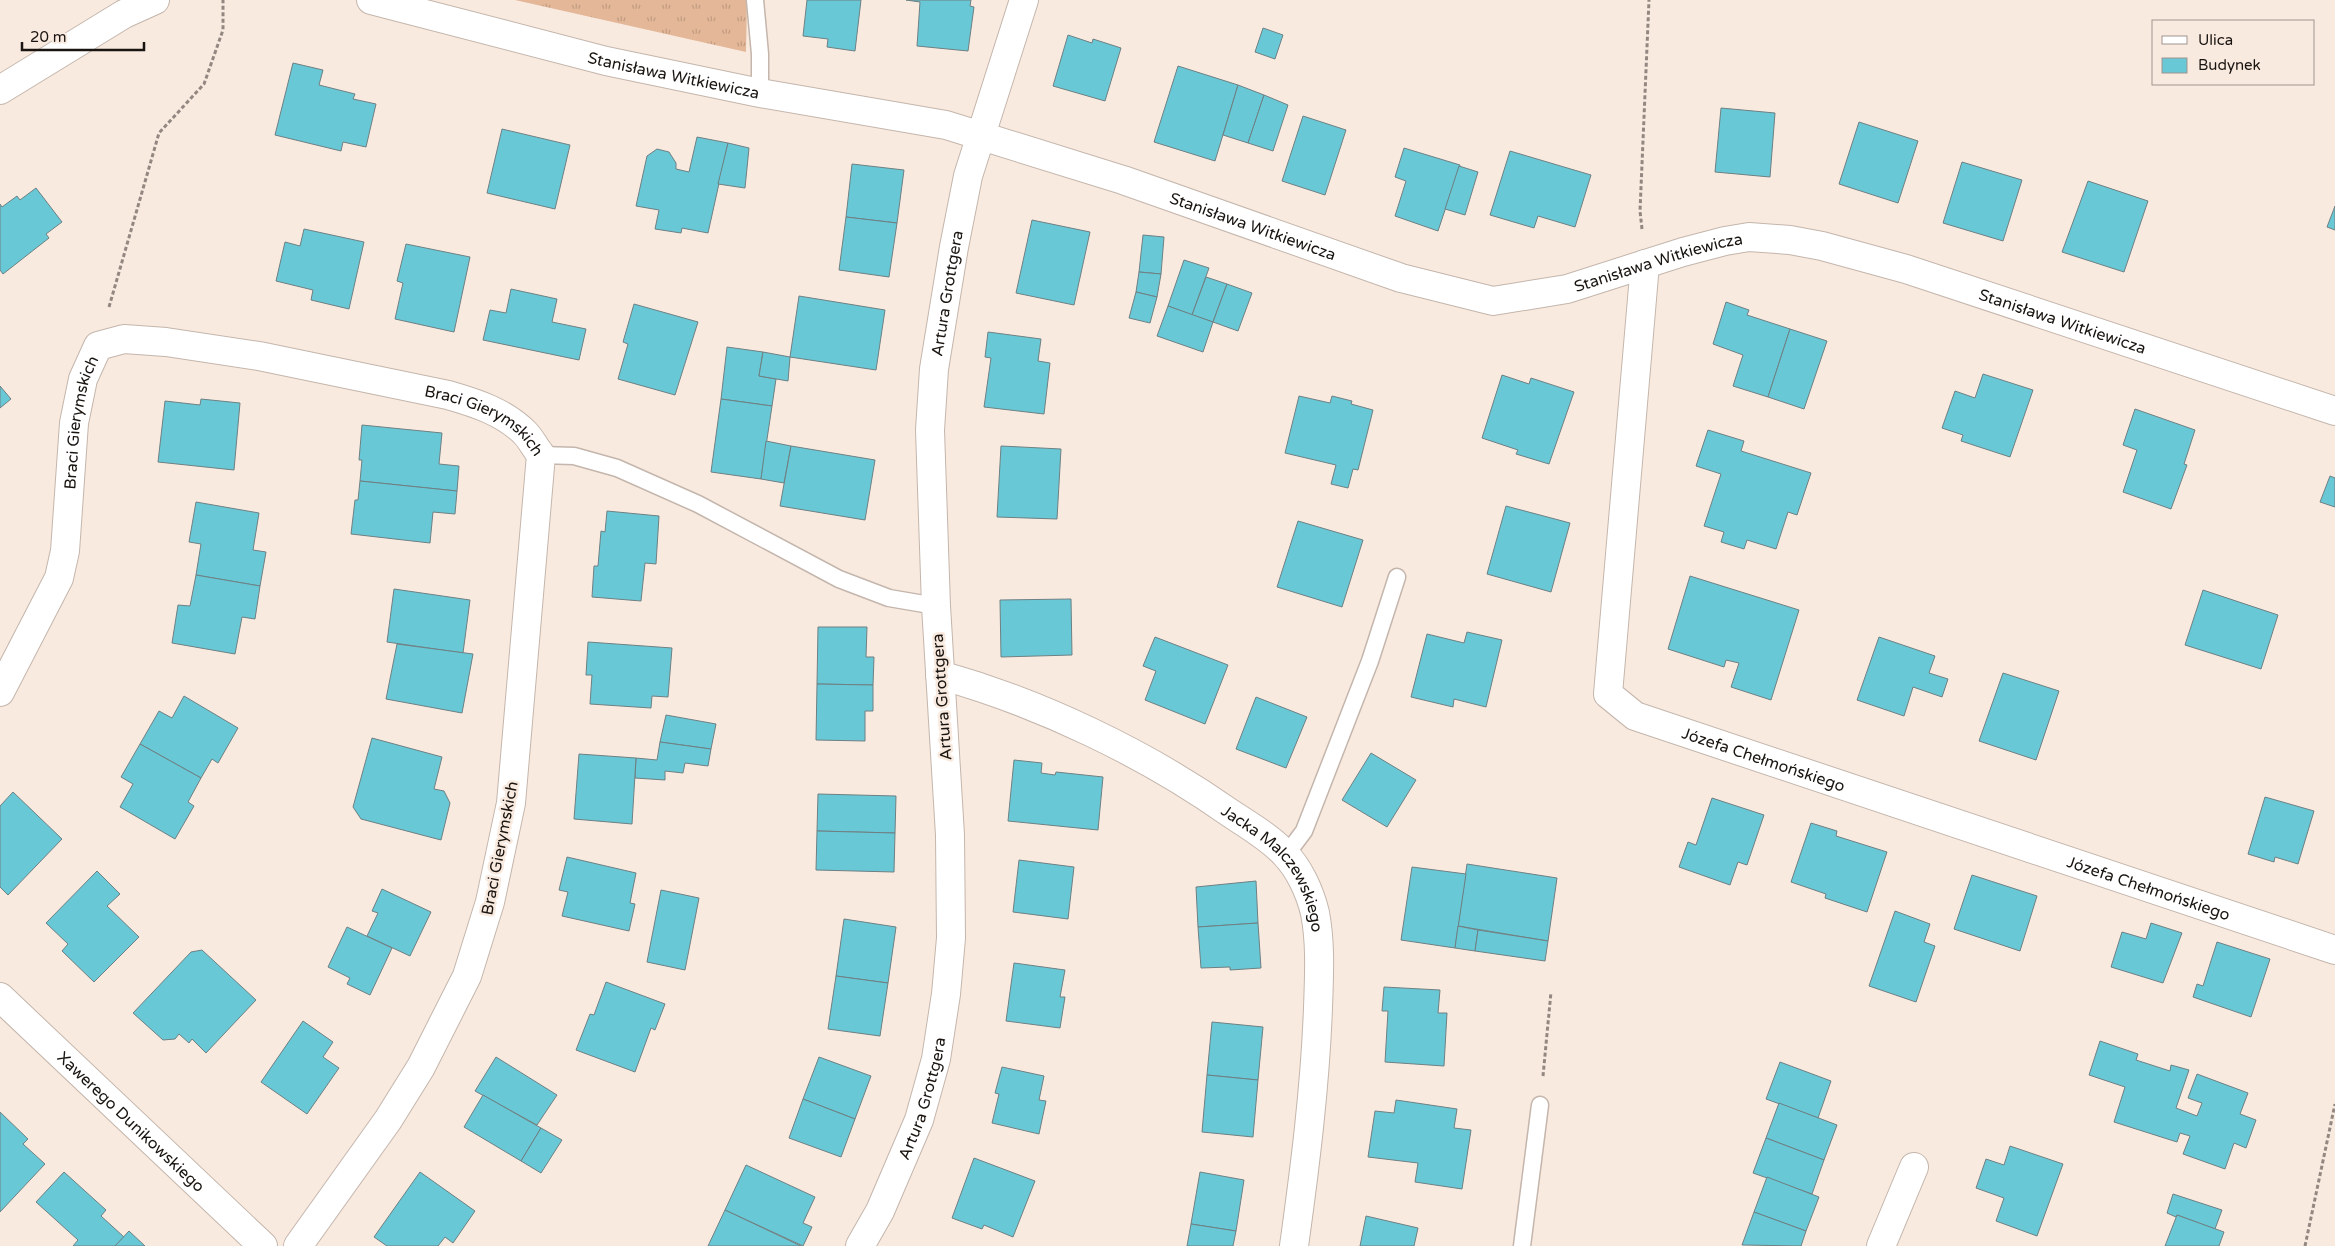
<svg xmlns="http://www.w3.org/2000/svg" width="2335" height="1246" font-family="'Varela Round',sans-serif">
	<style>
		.grass { fill: url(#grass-tufts) }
		.building { fill: #68c8d6; stroke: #6e8083 }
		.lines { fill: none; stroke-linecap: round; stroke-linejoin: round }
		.service-casing { stroke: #c4b6ac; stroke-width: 19 }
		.minor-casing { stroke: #c4b6ac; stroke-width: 30 }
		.path { stroke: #938881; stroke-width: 3; stroke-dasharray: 4 2.5; stroke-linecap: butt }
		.service { stroke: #fff; stroke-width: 16 }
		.minor { stroke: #fff; stroke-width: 28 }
		.labels { text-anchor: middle; stroke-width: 5; stroke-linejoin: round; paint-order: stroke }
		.street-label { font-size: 16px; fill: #191410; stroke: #f9eae0 }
	</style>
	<defs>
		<pattern id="grass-tufts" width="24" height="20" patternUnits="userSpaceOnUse" patternTransform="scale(1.25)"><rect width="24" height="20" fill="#e3b797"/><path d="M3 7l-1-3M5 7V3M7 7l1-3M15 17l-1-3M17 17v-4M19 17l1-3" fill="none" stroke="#c29c81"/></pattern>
	</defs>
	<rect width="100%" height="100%" fill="#f9eae0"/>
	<path class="grass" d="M515,0H747L746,52Z"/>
	<g class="building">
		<path d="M807,0H861L855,51L827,47L828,39L803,36Z"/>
		<path d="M906,0H971L970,6L974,7L968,51L917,46L920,2Z"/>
		<path d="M1263,28L1283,35L1275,59L1255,52Z"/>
		<path d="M1068,35L1092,43L1093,39L1121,48L1105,101L1053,86Z"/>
		<path d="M293,63L323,70L319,85L355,94L353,99L376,104L366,147L343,142L341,151L275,135Z"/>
		<path d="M1178,66L1238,85L1215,161L1154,142Z"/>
		<path d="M1238,85L1264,95L1248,143L1223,135Z"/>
		<path d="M1264,95L1288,105L1273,151L1248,143Z"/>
		<path d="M1721,108L1775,113L1770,177L1715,172Z"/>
		<path d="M1303,116L1346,130L1325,195L1282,181Z"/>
		<path d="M1859,122L1918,141L1898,203L1839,184Z"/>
		<path d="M502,129L570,145L555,209L487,193Z"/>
		<path d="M697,137L728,143L708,233L682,228L681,233L655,229L659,210L636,206L647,156L657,149L669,152L676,163V169L689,172Z"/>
		<path d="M728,143L749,148L745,188L718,184Z"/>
		<path d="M1404,148L1460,165L1438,231L1395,216L1406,181L1395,177Z"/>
		<path d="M1510,151L1591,175L1575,227L1538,216L1534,228L1490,215Z"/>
		<path d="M1962,162L2022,180L2003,241L1943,223Z"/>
		<path d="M852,164L904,170L897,223L846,217Z"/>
		<path d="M1459,166L1478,172L1465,215L1445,209Z"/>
		<path d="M2088,181L2148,201L2124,272L2062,252Z"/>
		<path d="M36,188L62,222L46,234L49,238L3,274L0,270V204L2,207L17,196L20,200Z"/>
		<path d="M2335,206V230L2327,227Z"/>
		<path d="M846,217L897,223L889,277L839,270Z"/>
		<path d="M1032,220L1090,232L1074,305L1016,293Z"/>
		<path d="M304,229L364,242L349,309L311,300L313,290L276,281L285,242L300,246Z"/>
		<path d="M1143,235L1164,237L1161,274L1139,272Z"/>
		<path d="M406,244L470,257L454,332L395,319L403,283L397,281Z"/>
		<path d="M1184,260L1209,268L1192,315L1168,306Z"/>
		<path d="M1139,272L1161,274L1157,297L1136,292Z"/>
		<path d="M1206,277L1227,284L1213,322L1192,315Z"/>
		<path d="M1227,284L1252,293L1238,331L1213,322Z"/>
		<path d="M511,289L557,299L552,322L586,329L579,360L483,340L490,310L506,313Z"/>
		<path d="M1136,292L1157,297L1150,323L1129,318Z"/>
		<path d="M799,296L885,310L876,370L790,357Z"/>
		<path d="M1726,302L1749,310L1747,315L1790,329L1768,397L1733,386L1743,355L1713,344Z"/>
		<path d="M634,304L698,322L675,395L618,379L628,344L623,342Z"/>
		<path d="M1168,306L1213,322L1203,352L1157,336Z"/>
		<path d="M1790,329L1827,341L1804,409L1768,397Z"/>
		<path d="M988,332L1041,339L1038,361L1050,363L1044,414L984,407L991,358L985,357Z"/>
		<path d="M727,347L763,352L759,376L776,379L772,406L721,399Z"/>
		<path d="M763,352L790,357L788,381L759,376Z"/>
		<path d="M1983,374L2033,390L2010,457L1961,441L1963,435L1942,428L1955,391L1975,398Z"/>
		<path d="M1502,375L1529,384L1531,378L1574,392L1549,464L1516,454L1518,450L1482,438Z"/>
		<path d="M0,386L11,399L0,408Z"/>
		<path d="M1299,396L1330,403L1332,396L1352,401L1351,404L1373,410L1358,470L1353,469L1348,488L1331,484L1336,465L1285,453Z"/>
		<path d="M201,399L240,403L234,470L158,462L165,401L200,405Z"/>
		<path d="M721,399L772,406L761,479L711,472Z"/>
		<path d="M2135,409L2195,430L2184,464L2187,465L2171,509L2123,492L2137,450L2123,445Z"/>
		<path d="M362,425L442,433L439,464L459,466L457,491L360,481L362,460H359Z"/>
		<path d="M1708,430L1744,441L1741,451L1811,473L1797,515L1788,512L1776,549L1747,540L1744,549L1721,542L1724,532L1704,526L1721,474L1696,466Z"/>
		<path d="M766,441L791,446L784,483L761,479Z"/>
		<path d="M791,446L875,460L865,520L780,506Z"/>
		<path d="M1001,446L1061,449L1057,519L997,517Z"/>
		<path d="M2330,476L2335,478V507L2320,502Z"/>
		<path d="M360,481L457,491L455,514L433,512L430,543L351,534L355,500H358Z"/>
		<path d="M196,502L259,513L253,550L266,552L260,586L196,575L201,544L189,542Z"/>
		<path d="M1506,506L1570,523L1551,592L1487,574Z"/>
		<path d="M607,511L659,516L656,564L645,563L641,601L592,597L594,566H598L601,531L605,532Z"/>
		<path d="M1298,521L1363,540L1342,607L1277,587Z"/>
		<path d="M196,575L260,586L255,619L242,617L235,654L172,643L178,605L190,606Z"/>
		<path d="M1690,576L1799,610L1771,700L1731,687L1739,663L1726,660L1724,667L1668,649Z"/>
		<path d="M394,589L470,600L463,653L387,642Z"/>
		<path d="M2203,590L2278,615L2261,669L2185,645Z"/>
		<path d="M1071,599L1072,655L1001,657L1000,600Z"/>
		<path d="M818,627H867L866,657H874L873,685L817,684Z"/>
		<path d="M1467,632L1502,640L1486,707L1454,699L1453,707L1411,697L1427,634L1464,643Z"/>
		<path d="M1155,637L1228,665L1205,724L1145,700L1156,671L1143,666Z"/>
		<path d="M1879,637L1935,656L1929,673L1948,679L1942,697L1913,687L1904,716L1857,700Z"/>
		<path d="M588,642L672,648L668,697L652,696L651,708L590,704L592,675H586Z"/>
		<path d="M397,644L473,654L462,713L386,699Z"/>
		<path d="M2003,673L2059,691L2036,760L1979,741Z"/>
		<path d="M817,684L873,685V711H865V741L816,740Z"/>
		<path d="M184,696L238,728L218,763L212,759L201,778L140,744L159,711L172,718Z"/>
		<path d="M1256,697L1307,717L1286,768L1236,749Z"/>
		<path d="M666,715L716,724L711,749L660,742Z"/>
		<path d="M372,738L442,757L434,789L444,791L450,803L441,840L361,819L353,807Z"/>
		<path d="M660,742L711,749L708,766L685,763L683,773L665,771V780L635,778L636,758L657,760Z"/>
		<path d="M140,744L201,778L188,802L194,806L175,839L120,807L133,784L121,777Z"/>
		<path d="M1371,753L1416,780L1387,827L1342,800Z"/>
		<path d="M579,754L636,758L632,824L574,819Z"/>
		<path d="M1014,760L1042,763L1041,773L1055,775L1056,772L1103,777L1098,830L1008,821Z"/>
		<path d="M13,792L62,839L8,895L0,887V806Z"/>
		<path d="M818,794L896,796L895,833L817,831Z"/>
		<path d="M2265,797L2314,811L2298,864L2275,857L2274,862L2248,854Z"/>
		<path d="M1712,798L1764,815L1747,865L1738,862L1730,885L1679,867L1688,842L1696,845Z"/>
		<path d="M1811,823L1837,831L1836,836L1887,852L1867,912L1825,898L1826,894L1791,882Z"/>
		<path d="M817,831L895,833L894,872L816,870Z"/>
		<path d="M567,857L636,873L630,903L635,904L629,931L562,916L568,892L559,890Z"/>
		<path d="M1019,860L1074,867L1068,919L1013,912Z"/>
		<path d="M1467,864L1557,878L1548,941L1458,926Z"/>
		<path d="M1412,867L1466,874L1455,948L1401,940Z"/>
		<path d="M97,871L120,894L107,906L139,937L94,982L62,951L68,944L46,923Z"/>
		<path d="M1972,875L2037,896L2020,951L1954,929Z"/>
		<path d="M1256,881L1258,923L1198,927L1196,887Z"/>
		<path d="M382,889L431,912L410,956L367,936L378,913L372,911Z"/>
		<path d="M661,890L699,898L685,970L647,962Z"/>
		<path d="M1895,911L1930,924L1924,942L1935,946L1916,1002L1869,986Z"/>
		<path d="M844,919L896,927L888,983L836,976Z"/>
		<path d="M1258,923L1261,968L1230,970V967L1201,968L1198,927Z"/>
		<path d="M2151,923L2182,933L2163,983L2111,967L2122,932L2146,939Z"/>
		<path d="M1458,926L1478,930L1475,951L1455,948Z"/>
		<path d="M347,927L392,948L370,995L347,984L350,978L328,967Z"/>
		<path d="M1478,930L1548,941L1545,961L1475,951Z"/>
		<path d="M2217,942L2270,959L2251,1017L2193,997L2197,984L2203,986Z"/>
		<path d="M202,950L256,1000L206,1053L192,1039L189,1043L179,1034L175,1039L163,1040L133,1013L191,952Z"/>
		<path d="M1014,963L1065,970L1060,997H1065L1060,1028L1006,1021Z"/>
		<path d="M836,976L888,983L880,1036L828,1029Z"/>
		<path d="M606,982L665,1004L655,1030L651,1028L635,1072L576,1050L590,1014L594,1015Z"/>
		<path d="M1384,987L1440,990L1438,1013H1447L1444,1066L1385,1062L1388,1011H1382Z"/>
		<path d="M303,1021L333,1042L323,1057L339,1068L307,1114L261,1082Z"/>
		<path d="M1212,1022L1263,1027L1258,1080L1207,1075Z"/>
		<path d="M2100,1041L2138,1054L2136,1060L2170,1071L2171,1065L2189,1070L2176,1108L2197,1116L2202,1103L2188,1098L2197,1074L2248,1093L2240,1114L2256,1120L2246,1148L2234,1143L2225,1169L2183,1154L2190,1136L2180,1133L2177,1142L2114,1122L2125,1087L2089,1075Z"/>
		<path d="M496,1057L557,1095L537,1125L475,1091Z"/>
		<path d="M819,1057L871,1076L855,1119L803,1099Z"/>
		<path d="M1780,1062L1831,1081L1818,1118L1766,1099Z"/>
		<path d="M1002,1067L1044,1076L1039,1100L1046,1101L1039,1134L992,1123L999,1094L995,1093Z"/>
		<path d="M1207,1075L1258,1080L1253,1137L1202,1132Z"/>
		<path d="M483,1095L541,1128L521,1161L464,1127Z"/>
		<path d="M803,1099L855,1119L841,1157L789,1138Z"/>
		<path d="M1396,1100L1457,1109L1454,1128L1471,1130L1462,1189L1415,1182L1418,1163L1368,1157L1375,1111L1394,1113Z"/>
		<path d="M1779,1103L1837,1125L1824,1160L1766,1138Z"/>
		<path d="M0,1112L28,1139L23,1144L45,1164L0,1212Z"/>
		<path d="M541,1128L562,1140L541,1173L521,1161Z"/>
		<path d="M1766,1138L1824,1160L1812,1194L1753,1173Z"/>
		<path d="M2010,1146L2063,1164L2037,1236L1996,1221L2004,1198L1976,1188L1986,1159L2004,1165Z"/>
		<path d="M974,1158L1035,1181L1013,1237L984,1225L982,1229L952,1218Z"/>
		<path d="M746,1165L815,1197L803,1223L812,1227L803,1246L725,1210Z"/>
		<path d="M64,1172L106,1210L101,1216L124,1237L115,1246H73L78,1240L36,1202Z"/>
		<path d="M420,1172L475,1211L453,1243L445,1237L438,1246H387L374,1237Z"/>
		<path d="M1200,1172L1244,1180L1236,1231L1191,1224Z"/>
		<path d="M1767,1177L1819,1197L1806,1231L1754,1212Z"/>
		<path d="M2173,1194L2222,1210L2215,1229L2177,1215L2176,1217L2167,1213Z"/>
		<path d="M725,1210L801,1246H708Z"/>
		<path d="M1754,1212L1806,1231L1801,1246L1742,1245Z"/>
		<path d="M2177,1215L2224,1232L2219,1246H2165Z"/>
		<path d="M1366,1216L1418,1228L1414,1246H1360Z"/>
		<path d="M1191,1224L1236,1231L1233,1246H1187Z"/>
		<path d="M129,1231L145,1246H115Z"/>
	</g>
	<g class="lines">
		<g class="service-casing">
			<g id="service">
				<path d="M755,0L760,54V93"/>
				<path d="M541,455L574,456L617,468L698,504L839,579L889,598L936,606"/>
				<path d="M1286,855L1304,831L1370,661L1397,577"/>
				<path d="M1522,1246L1540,1105"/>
			</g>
		</g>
		<g class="minor-casing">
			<g id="minor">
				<path id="s1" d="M371,0L606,61L760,93L946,125L1123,180L1401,278L1493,301L1567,289L1683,252L1725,241L1749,237L1790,240L1822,246L1906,269L2335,411"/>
				<path d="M0,90L124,14L155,0"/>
				<path id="s2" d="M1645,264L1608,694L1635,716L2335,950"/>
				<path id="s3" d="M940,675C1040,703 1145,753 1230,813C1248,825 1269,837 1284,853C1299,868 1310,892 1315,913C1321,944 1319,977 1318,1008C1315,1088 1305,1167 1294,1246"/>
				<path id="s4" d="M0,692L59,578L65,551L74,423L83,379L98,346L124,339L166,342L259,356L448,395C476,403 504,412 525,433C531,439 535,448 541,455L511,803L490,902L467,976L421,1067L388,1120L298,1246"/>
				<path id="s5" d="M0,997L263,1246"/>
				<path id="s6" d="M860,1246L880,1211L919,1120L936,1059L946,994L951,938L950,835L936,606L930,430L934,369L954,247L968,176L1024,0"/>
				<path d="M1881,1246L1914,1167"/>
			</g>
		</g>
		<g class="path">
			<path d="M1642,229L1640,211L1649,0"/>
			<path d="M109,307L159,133L204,84L223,30V0"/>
			<path d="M1543,1076L1551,992"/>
			<path d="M2305,1246L2335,1104"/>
		</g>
		<use href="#service" class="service"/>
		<use href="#minor" class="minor"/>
	</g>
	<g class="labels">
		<g class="street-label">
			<text dy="6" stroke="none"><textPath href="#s1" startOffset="312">Stanisława Witkiewicza</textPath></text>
			<text dy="6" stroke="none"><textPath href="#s1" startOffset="912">Stanisława Witkiewicza</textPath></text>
			<text dy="6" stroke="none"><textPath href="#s1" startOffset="1334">Stanisława Witkiewicza</textPath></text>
			<text dy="6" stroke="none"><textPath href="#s6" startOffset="971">Artura Grottgera</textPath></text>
			<text dy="6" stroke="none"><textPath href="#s1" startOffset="1754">Stanisława Witkiewicza</textPath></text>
			<text dy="6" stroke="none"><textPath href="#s4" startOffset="286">Braci Gierymskich</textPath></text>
			<text dy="6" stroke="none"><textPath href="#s4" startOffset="766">Braci Gierymskich</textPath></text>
			<text transform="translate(941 697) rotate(-94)" y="6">Artura Grottgera</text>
			<text dy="6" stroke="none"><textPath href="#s2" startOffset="602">Józefa Chełmońskiego</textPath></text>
			<text transform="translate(499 848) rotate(-79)" y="6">Braci Gierymskich</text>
			<text dy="6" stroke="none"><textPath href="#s3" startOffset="396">Jacka Malczewskiego</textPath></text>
			<text dy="6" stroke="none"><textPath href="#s2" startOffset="1008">Józefa Chełmońskiego</textPath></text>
			<text dy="6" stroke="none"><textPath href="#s6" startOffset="161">Artura Grottgera</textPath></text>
			<text dy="6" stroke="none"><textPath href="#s5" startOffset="181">Xawerego Dunikowskiego</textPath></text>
		</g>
	</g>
	<rect x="2152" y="20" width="162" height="65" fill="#f9eae0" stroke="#9f948d"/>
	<rect x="2162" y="36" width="25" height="8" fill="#ffffff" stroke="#9f948d"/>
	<text x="2198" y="45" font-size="15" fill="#191410">Ulica</text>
	<rect x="2162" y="58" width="25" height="15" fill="#68c8d6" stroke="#9f948d"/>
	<text x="2198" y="70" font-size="15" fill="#191410">Budynek</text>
	<path d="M22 42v8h122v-8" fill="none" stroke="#191410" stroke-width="2.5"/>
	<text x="30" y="42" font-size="15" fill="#191410" stroke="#f9eae0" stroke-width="4" paint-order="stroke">20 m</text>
</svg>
